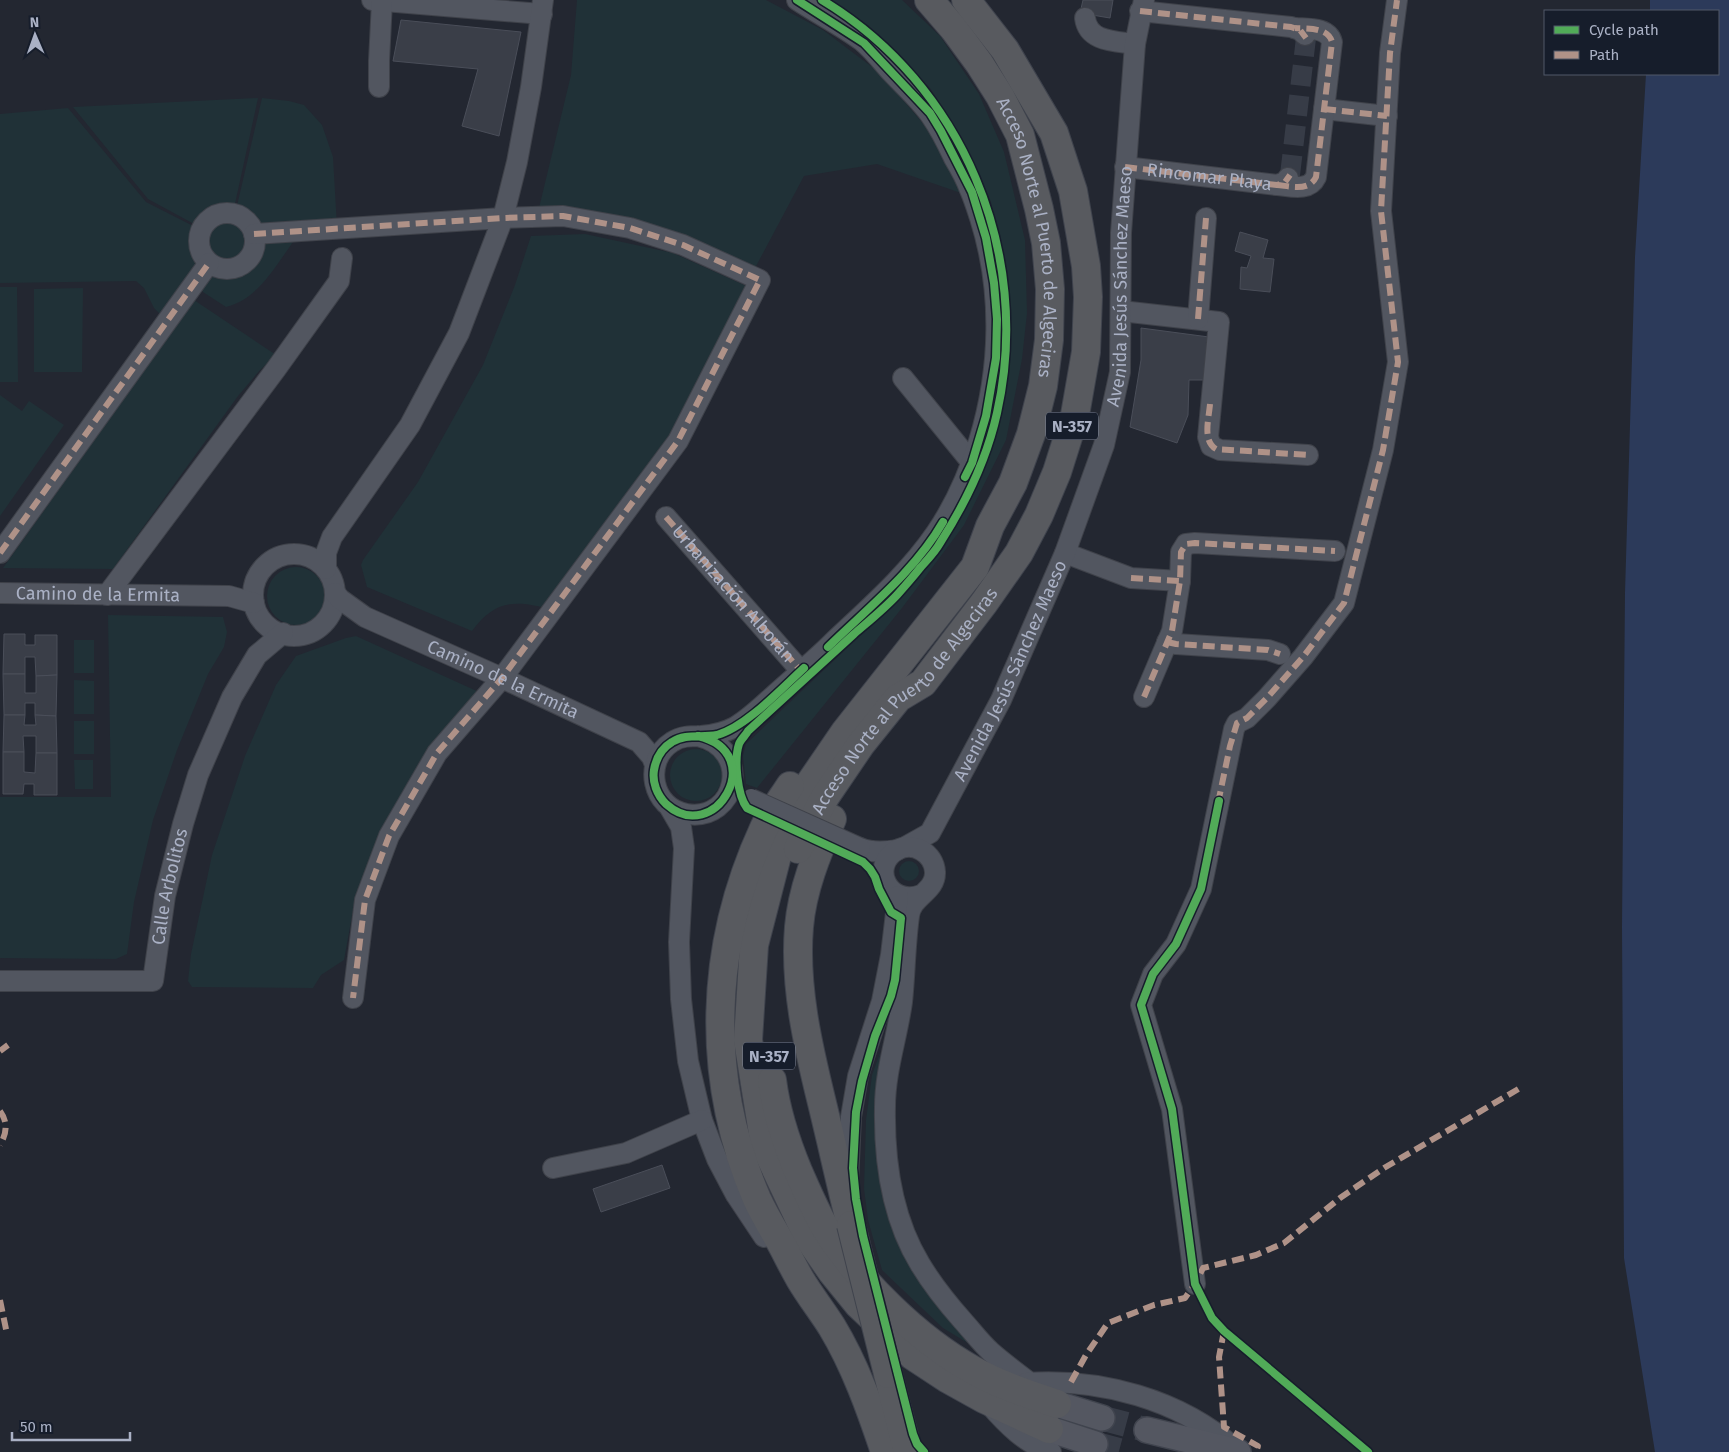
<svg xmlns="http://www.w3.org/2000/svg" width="1729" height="1452" font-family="'Fira Sans',sans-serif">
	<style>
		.green { fill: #203137 }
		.water { fill: #2c3a5a }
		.building { fill: #3a3e48; stroke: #4a4e59 }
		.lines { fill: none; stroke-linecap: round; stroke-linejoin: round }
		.minor-tunnel { stroke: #373c47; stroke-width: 20; stroke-dasharray: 20 10; stroke-linecap: butt }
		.major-tunnel { stroke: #373c47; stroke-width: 25; stroke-dasharray: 25 12; stroke-linecap: butt }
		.minor-casing { stroke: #3f424a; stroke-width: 22 }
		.major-casing { stroke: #40444e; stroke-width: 28 }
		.highway-casing { stroke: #3f434d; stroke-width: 30 }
		.minor { stroke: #525660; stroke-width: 20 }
		.major { stroke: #545761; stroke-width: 25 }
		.highway { stroke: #585a5f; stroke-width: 28 }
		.minor-bridge-casing { stroke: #3f424a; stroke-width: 22; stroke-linecap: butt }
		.highway-bridge-casing { stroke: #3f434d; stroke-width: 30; stroke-linecap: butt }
		.minor-bridge { stroke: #525660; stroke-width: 20 }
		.highway-bridge { stroke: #585a5f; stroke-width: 28 }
		.quiet { stroke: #af9288; stroke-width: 6; stroke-dasharray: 12 6; stroke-linecap: butt }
		.cycleway-casing { stroke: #161d2b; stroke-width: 11 }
		.cycleway { stroke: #51ab58; stroke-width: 8 }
		.labels { text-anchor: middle; stroke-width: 4; stroke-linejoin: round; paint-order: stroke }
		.shield { fill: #161d2b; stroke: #7e8597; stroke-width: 1 }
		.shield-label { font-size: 16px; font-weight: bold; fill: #aab1c5 }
		.street-label { font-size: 18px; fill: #aab1c5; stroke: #161d2b }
	</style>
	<rect width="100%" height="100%" fill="#232731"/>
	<g class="green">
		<path d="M577,0H766L823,30L880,73L932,134L961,193L877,164L804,176L754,270L539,208L571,75Z"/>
		<path d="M828,0H902L940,36L979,94L1004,152L1025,240L1027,313L1022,359L1006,440L964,525L902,608L757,788L746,784L743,756L746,744L902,596L934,557L959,519L978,479L997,432L1009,362V290L991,202L962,138L930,88L869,26Z"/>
		<path d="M258,98L233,213L236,210L262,98L289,101L304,105L322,125L333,157L337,227L293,238V242C275,267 257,300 226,307L203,292L198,283L166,320L154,308L144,288L136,281L0,283V114L68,108L146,202L201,230L196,225L148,199L73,107Z"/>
		<path d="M585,234L673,253L751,288L676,435L550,609C514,600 495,600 472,631L367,587L361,565L363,560L418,482L483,365L515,285L531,236Z"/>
		<path d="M0,287H17L18,382H0Z"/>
		<path d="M83,288L82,372H34V289Z"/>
		<path d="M194,300L276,355L260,370L238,396L113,569L3,568Z"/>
		<path d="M0,395L22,411L29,401L64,425L0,516Z"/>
		<circle cx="296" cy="596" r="29"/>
		<path d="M108,615L223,617L227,632L224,647L208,674L177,750L153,820L134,902L127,954L116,959L0,958V797H111Z"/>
		<path d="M356,636L481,693L376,847L356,894L344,960L321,975L313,988L192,987L188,981L191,954L212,855L245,756L276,685L296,656L346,638Z"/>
		<rect x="74" y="640" width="20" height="33"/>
		<path d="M74,680L94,681V714H74Z"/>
		<rect x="74" y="721" width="20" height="33"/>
		<circle cx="696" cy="775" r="26"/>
		<path d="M74,760H93V789H75Z"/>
		<circle cx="909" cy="871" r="10"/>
		<path d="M880,1053L876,1120L882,1183L981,1351L943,1328L882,1270L868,1220L864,1189L866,1120L872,1075Z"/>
	</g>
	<path class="water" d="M1650,0H1729V1452H1655L1624,1258L1622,927L1625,593L1635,257L1646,74H1718V11H1650Z"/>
	<g class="building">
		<path d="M1083,0H1113L1110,18L1080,13Z"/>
		<path d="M401,20L521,32L499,136L462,126L478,69L393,61Z"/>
		<path d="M1240,232L1268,240L1263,258L1274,259L1270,292L1240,289L1241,267L1247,268L1251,256L1235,251Z"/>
		<path d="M1141,328L1209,337L1206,380H1189L1188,415L1177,443L1130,427L1141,360Z"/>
		<path d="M4,634H25V645H35V635H57V675L36,676L35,657H25V674H3Z"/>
		<path d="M3,674H25V693H36V676L57,675L56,716L35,715V703H25V715H4Z"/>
		<path d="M4,715H25L24,725H36L35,715L56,716L57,753H36V736H23L24,752H3Z"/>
		<path d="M3,752H24V772L35,773L36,753H57V795H34V784H24L23,794H3Z"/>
		<path d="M662,1165L670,1188L601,1212L593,1189Z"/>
	</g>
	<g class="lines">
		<path class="minor-tunnel" d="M1290,175L1306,38"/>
		<g class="major-tunnel">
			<path d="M1102,1418L1147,1430"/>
			<path d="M1095,1444L1124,1452"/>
		</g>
		<g class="minor-casing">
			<g id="minor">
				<path d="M372,0L542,14"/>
				<path d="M1140,11L1291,27L1300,30L1305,35"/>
				<path d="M1085,18C1088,42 1115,41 1135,44"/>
				<path d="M379,87V61L382,1"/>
				<path d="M1324,109L1387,116"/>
				<path id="s1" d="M1125,167L1277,185L1285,182L1288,178"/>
				<path d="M1277,185C1290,186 1309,192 1316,177L1332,42C1328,27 1308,29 1295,28"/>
				<circle cx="227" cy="241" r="28"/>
				<path d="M254,234L503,218L563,216L630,228L683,245L760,280L678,441L502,678L437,753L389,836L365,900L353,998"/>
				<path d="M1121,311L1219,322L1208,437L1211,446L1220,450L1308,455"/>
				<path d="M1198,319L1206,218"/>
				<path d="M903,378L972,463"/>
				<path d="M666,517L801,671"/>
				<path d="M0,553L209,263"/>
				<path d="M1065,553L1131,578L1180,581"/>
				<circle cx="294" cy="595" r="41"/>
				<path d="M326,569V553L332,537L410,425L459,333L503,218L517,162L531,87L543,0"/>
				<path id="s2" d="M0,593L229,596L254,603"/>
				<path id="s3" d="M335,593L340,599L365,617L502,678L639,742L652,757L655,765"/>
				<path d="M107,595L276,369L339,281L342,258"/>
				<path d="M1167,642L1176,644L1268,650L1280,654"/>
				<path d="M1144,697L1172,631L1180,581L1181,552L1186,544L1195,543L1335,551"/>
				<path d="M698,736C753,749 737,822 687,814C652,809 642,761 672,742C681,736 690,736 701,736C713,735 724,733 735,727C752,717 766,702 781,689C799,673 817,658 834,641C870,607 908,574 936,533C955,505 969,473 979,441C1001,368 1003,291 980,218C977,209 974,199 970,190C966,179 960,168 954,158C947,143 940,129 931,116C920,100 904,86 891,72C882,62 873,50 862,41C842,26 818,14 797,0"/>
				<path d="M670,808L681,827L684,848L679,942L681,999L688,1061L702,1120L717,1159L736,1195L764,1237"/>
				<path id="s4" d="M905,847L930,833L1001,700L1065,553L1104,445L1120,372L1121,233L1135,44L1144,0"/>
				<path d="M860,848C872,853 884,852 897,850"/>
				<path d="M921,895C888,907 869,866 897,850C913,841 934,853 935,872C936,892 911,896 909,916C905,944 905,974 902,1002C897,1038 885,1071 885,1107C884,1160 892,1218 920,1264C932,1284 947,1303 963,1321C972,1331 981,1343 991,1352C1008,1367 1027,1380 1044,1394"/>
				<path id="s5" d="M0,981H153L165,896L183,824L198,775L232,697L257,655L283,633"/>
				<path d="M553,1168L626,1153L702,1120"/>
				<path d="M848,1183L851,1117L858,1076L882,1001L891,955L898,896"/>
				<path d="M1195,1284L1172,1109L1141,1005L1153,974L1176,944L1201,889L1234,729L1237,723L1247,718L1267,698L1303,657L1344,603L1383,450L1398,362L1381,211L1390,53L1397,0"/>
				<path d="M1026,1383C1101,1378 1179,1399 1236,1449"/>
				<path d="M989,1404C1006,1424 1026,1444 1051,1452"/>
			</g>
		</g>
		<g class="major-casing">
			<g id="major">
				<path d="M1057,1404L1102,1418"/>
				<path d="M1049,1429L1095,1444"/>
				<path d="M1147,1430L1238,1452"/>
			</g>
		</g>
		<g class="highway-casing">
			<g id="highway">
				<path id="s6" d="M929,0L954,29L979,63L1000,96L1020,135L1039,209L1046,243L1050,289L1049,340L1043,386L1031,434L1013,483L990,526L975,567L845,732L808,786L780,844L754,945L748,1040L765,1146L809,1239L832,1272L858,1304L913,1356L948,1379L984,1399L1049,1429"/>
				<path d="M790,786C781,800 771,813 764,828C709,947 705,1078 757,1199C763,1212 770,1224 777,1236C785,1250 792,1265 800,1279C810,1296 822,1311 832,1327C855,1365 871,1410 885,1452"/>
				<path d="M832,819C817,853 802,890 799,927C794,986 808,1046 822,1103C832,1144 841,1185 851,1225"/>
				<path id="s7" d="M798,849L825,797L861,744L898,698L923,683L984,603L1019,553L1039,515L1057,472L1075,415L1086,352L1088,297L1086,266L1073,191L1054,133L1005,50L966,0"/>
				<path d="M772,1080C776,1112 786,1142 798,1171C806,1189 814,1208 824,1226C857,1280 917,1339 973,1370C999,1385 1028,1394 1057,1404"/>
				<path d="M888,1374L908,1452"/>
			</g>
		</g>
		<use href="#minor" class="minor"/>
		<use href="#major" class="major"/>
		<use href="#highway" class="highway"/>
		<g class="minor-bridge-casing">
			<path id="minor-bridge" d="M751,799L860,848"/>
		</g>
		<g class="highway-bridge-casing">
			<path id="highway-bridge" d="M851,1225L888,1374"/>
		</g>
		<use href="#minor-bridge" class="minor-bridge"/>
		<use href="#highway-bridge" class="highway-bridge"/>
		<g class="quiet">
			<path d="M1140,11L1291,27L1300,30L1306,38"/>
			<path d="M1324,109L1387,116"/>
			<path d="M1125,167L1277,185L1285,182L1290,175"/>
			<path d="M1277,185C1290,186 1309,192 1316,177L1332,42C1328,27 1308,29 1295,28"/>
			<path d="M254,234L503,218L563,216L630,228L683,245L760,280L678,441L502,678L437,753L389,836L365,900L353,998"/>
			<path d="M1198,319L1206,218"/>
			<path d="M1210,404C1209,418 1202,441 1216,449L1308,455"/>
			<path id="s8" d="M666,517L801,671"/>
			<path d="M0,553L209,263"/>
			<path d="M1131,578L1180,581"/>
			<path d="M1167,642L1176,644L1268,650L1280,654"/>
			<path d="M1144,697L1172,631L1180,581L1181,552L1186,544L1195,543L1335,551"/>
			<path d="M1218,803L1230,746L1237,723L1247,718L1267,698L1303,657L1344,603L1383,450L1398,362L1381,211L1390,53L1397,0"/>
			<path d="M0,1051L8,1045"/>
			<path d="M0,1111C8,1122 7,1133 0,1145"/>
			<path d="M0,1300L7,1334"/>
			<path d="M1224,1331L1219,1357L1224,1427L1258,1446L1256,1452"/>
			<path d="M1071,1382L1086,1355L1108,1323L1154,1305L1185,1298L1195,1284L1203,1268L1256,1255L1284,1243L1340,1198L1384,1168L1520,1088"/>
		</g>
		<g class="cycleway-casing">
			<g id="cycleway">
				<path d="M797,0L864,43L930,113L941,131L972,192L986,238L994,283L997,319L996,358L986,416L972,463L965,477"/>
				<path d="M822,0C962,84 1033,253 997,413C987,458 965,504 940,543C935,552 927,560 920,568C913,577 905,586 897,595C884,609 869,621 854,634C819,666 784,698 748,731C746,735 741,739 739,744C734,759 737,795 747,808L863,862L870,869L875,877L879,889L891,912L901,918L895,980L891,996L875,1036L862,1081L856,1112L853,1168L856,1199L863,1236L913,1434L917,1444L924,1452"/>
				<path d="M828,647C868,608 915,571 943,522"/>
				<path d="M698,736C770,753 715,848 666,804C657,795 652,782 654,770C656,758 662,748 672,742C686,733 701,738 717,735C746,727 781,689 804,668"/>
				<path d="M1219,801L1201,889L1176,944L1153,974L1141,1005L1172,1109L1195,1284L1212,1318L1224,1331L1368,1452"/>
			</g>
		</g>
		<use href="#cycleway" class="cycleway"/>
	</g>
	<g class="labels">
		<g class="shield">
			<rect x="1046" y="412.5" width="52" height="27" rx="4"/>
			<rect x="743" y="1042.5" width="52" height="27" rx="4"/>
		</g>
		<g class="shield-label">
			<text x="1072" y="432">N-357</text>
			<text x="769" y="1062">N-357</text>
		</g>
		<g class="street-label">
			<text dy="6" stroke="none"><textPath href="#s1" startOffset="85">Rincomar Playa</textPath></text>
			<text dy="6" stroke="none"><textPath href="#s6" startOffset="266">Acceso Norte al Puerto de Algeciras</textPath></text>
			<text dy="6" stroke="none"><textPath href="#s4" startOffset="615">Avenida Jesús Sánchez Maeso</textPath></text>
			<text dy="6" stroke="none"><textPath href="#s2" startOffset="98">Camino de la Ermita</textPath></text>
			<text dy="6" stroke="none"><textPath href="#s8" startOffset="102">Urbanización Alborán</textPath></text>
			<text dy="6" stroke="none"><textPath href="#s4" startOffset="210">Avenida Jesús Sánchez Maeso</textPath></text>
			<text dy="6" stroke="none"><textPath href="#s3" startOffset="190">Camino de la Ermita</textPath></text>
			<text dy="6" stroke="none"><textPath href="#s7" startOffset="184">Acceso Norte al Puerto de Algeciras</textPath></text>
			<text dy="6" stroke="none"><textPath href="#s5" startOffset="249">Calle Arbolitos</textPath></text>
		</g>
	</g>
	<rect x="1544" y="10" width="175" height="65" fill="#161d2b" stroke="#515869"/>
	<rect x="1554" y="26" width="25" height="8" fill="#51ab58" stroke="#515869"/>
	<text x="1589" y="35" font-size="15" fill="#aab1c5">Cycle path</text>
	<rect x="1554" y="51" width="25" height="8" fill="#af9288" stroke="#515869"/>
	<text x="1589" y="60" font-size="15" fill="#aab1c5">Path</text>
	<g transform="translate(35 35) rotate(358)" stroke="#161d2b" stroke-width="4" paint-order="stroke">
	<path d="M0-4L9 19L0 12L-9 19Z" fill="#aab1c5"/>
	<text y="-8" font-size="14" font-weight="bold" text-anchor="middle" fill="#aab1c5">N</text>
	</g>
	<path d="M12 1432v8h118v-8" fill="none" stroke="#aab1c5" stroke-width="2.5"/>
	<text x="20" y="1432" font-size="15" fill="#aab1c5" stroke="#161d2b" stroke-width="4" paint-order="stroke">50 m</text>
</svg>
